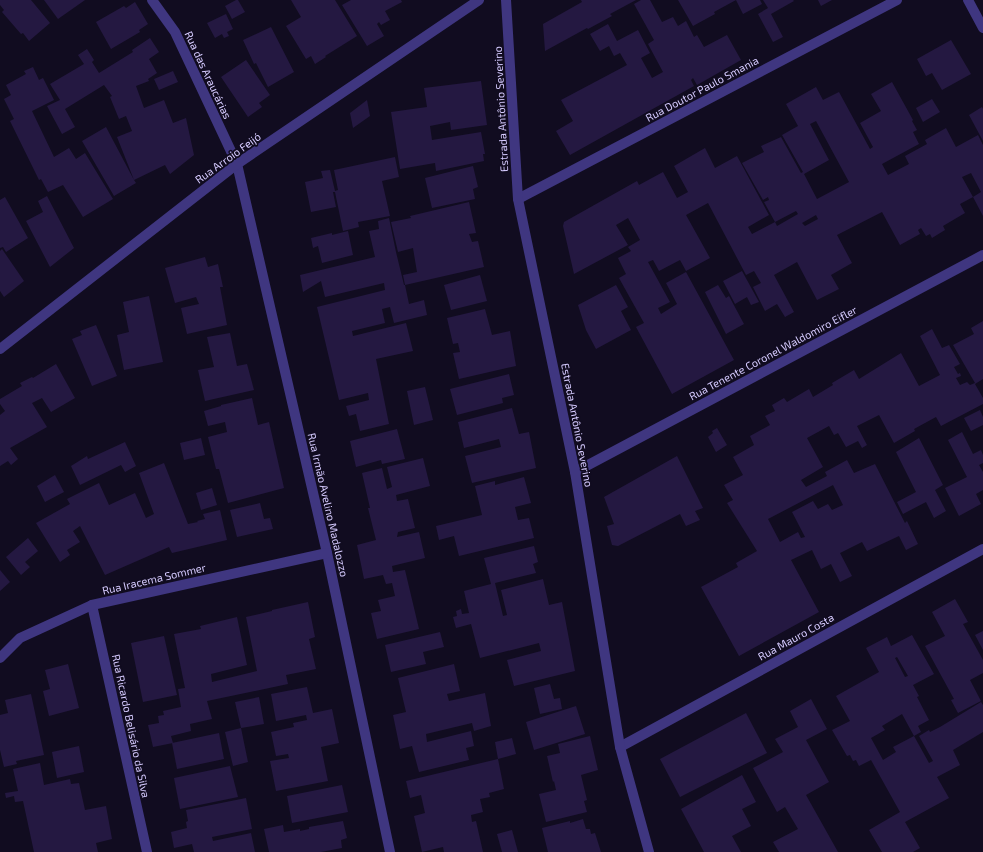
<svg xmlns="http://www.w3.org/2000/svg" width="983" height="852" font-family="'Exo 2',sans-serif">
	<style>
		.building { fill: #241841; fill-rule: evenodd }
		.lines { fill: none; stroke-linecap: round; stroke-linejoin: round }
		.minor { stroke: #3f3680; stroke-width: 10 }
		.tertiary { stroke: #3f3680; stroke-width: 10 }
		.labels { text-anchor: middle; stroke-width: 3.5; stroke-linejoin: round; paint-order: stroke }
		.street-label { font-size: 11px; fill: #d6cbff; stroke: #110c20 }
	</style>
	<rect width="100%" height="100%" fill="#110c20"/>
	<g class="building">
		<path d="M0,0H31L50,23L29,41L23,33L21,34L2,12L4,10L0,5Z"/>
		<path d="M44,0H85L58,19Z"/>
		<path d="M236,0H238L245,12L232,19L225,6Z"/>
		<path d="M291,0H335L357,36L325,56L326,57L315,64L311,56L306,59L286,26L301,17Z"/>
		<path d="M351,0H401L402,2L385,11L390,20L381,25L379,22L377,24L384,36L367,46L342,5Z"/>
		<path d="M581,0H636L610,14L612,16L588,29L587,28L545,51L543,24L582,2Z"/>
		<path d="M641,0H650L662,22L673,17L678,26L686,21L694,37L697,35L704,47L727,35L741,60L697,85L693,78L691,80L694,86L570,155L556,131L573,121L561,100L627,65L620,53L614,56L609,46L600,51L590,34L608,24L617,41L638,30L650,53L641,58L652,78L663,72L648,44L654,40L634,4Z"/>
		<path d="M678,0H760L762,4L743,14L736,0L714,12L715,14L693,26Z"/>
		<path d="M763,0H793L794,1L771,14L783,37L773,42L758,14L768,8Z"/>
		<path d="M818,0H832L821,6Z"/>
		<path d="M135,2L148,24L139,30L140,32L111,49L96,22L124,6L126,8Z"/>
		<path d="M226,14L233,29L227,32L229,36L224,38L222,34L215,38L207,23Z"/>
		<path d="M271,27L294,72L268,87L256,63L254,64L243,40Z"/>
		<path d="M150,38L159,52L149,59L157,73L148,79L149,81L136,86L144,108L164,100L173,123L186,118L194,155L170,174L165,165L134,180L136,183L114,196L82,141L106,127L134,180L117,137L132,131L126,116L119,119L110,97L112,96L104,85L65,109L75,127L62,134L47,106L60,100L50,84L84,64L78,55L87,49L94,60L92,62L99,73L133,52L132,50Z"/>
		<path d="M951,40L971,74L942,90L932,73L926,76L917,59Z"/>
		<path d="M246,60L270,95L259,103L262,107L248,117L221,77Z"/>
		<path d="M33,67L39,80L43,78L54,100L32,111L54,157L69,148L76,159L85,153L113,199L83,217L63,185L48,192L41,179L39,180L10,121L14,119L4,99L11,95L6,85L26,74L24,71Z"/>
		<path d="M173,71L178,82L159,90L154,79Z"/>
		<path d="M481,81L487,125L451,130L450,122L430,126L432,140L481,132L485,154H483L484,161L436,171L435,163L400,169L391,112L427,107L424,88Z"/>
		<path d="M892,82L913,120L912,121L917,130L913,132L919,144L882,164L888,175L909,164L905,156L927,144L925,140L946,128L956,147L978,135L983,145V216L973,197L960,204L965,213L943,226L945,230L932,238L930,234L926,236L921,228L918,230L920,234L900,245L882,212L837,235L852,263L831,275L839,289L817,300L797,262L774,275L794,312L785,317L777,304L765,311L753,287L761,283L754,271L746,275L708,203L686,215L710,258L686,271L680,260L659,271L653,260L648,262L670,302L658,308L661,314L677,304L666,283L686,272L734,360L672,394L636,327L644,323L619,278L626,274L618,258L631,251L628,247L640,240L628,218L616,225L628,245L574,274L563,226L564,222L637,181L639,185L663,172L677,198L688,192L674,166L705,148L715,168L737,156L769,215L748,227L752,234L775,222L777,226L798,214L796,211L775,222L764,202L769,200L768,197L763,200L742,163L764,152L761,146L781,137L801,173L803,172L782,135L798,126L786,104L816,87L823,100L839,92L870,149L873,147L860,123L881,111L871,94ZM816,121L849,182L817,199L804,174L829,160L810,124ZM971,173L981,192L973,197L962,177ZM816,215L818,219L805,226L802,223Z"/>
		<path d="M932,99L940,112L923,122L916,108Z"/>
		<path d="M367,100L370,116L353,128L350,113Z"/>
		<path d="M982,107L983,109V141L969,115Z"/>
		<path d="M395,157L399,177L382,181L390,216L358,222L359,227L343,231L335,192H333L336,207L311,212L305,182L323,178L321,171L330,170L335,191L338,190L334,170Z"/>
		<path d="M473,166L478,187L473,189L475,199L432,208L425,178Z"/>
		<path d="M47,196L74,248L50,267L26,221L43,212L38,201Z"/>
		<path d="M5,197L28,238L6,252L3,247L0,248V200Z"/>
		<path d="M469,202L476,233L469,234L472,242L478,241L484,267L405,285L403,275L417,272L413,248L398,252L391,222L411,218L410,216Z"/>
		<path d="M389,218L396,252L404,285H405L409,304L424,300L427,315L394,323L390,307L382,309L385,323L352,331L353,336L406,323L413,351L376,359L389,424L360,431L356,414L349,416L346,406L369,400L368,393L339,400L317,307L385,290L384,283L325,297L321,281L303,292L300,275L375,257L369,231L379,229L378,221Z"/>
		<path d="M348,231L353,255L322,263L318,246L313,248L311,238L332,233V235Z"/>
		<path d="M2,249L24,281L4,297L0,291V251Z"/>
		<path d="M205,257L208,267L218,264L223,287H220L227,325L187,334L181,308L199,304L196,297L175,303L165,268Z"/>
		<path d="M742,271L759,302L751,305L747,297L735,304L723,281Z"/>
		<path d="M480,275L487,301L451,310L444,285Z"/>
		<path d="M616,285L628,307L621,311L631,330L596,349L586,330L578,305Z"/>
		<path d="M718,285L726,298L729,296L744,324L726,334L705,292Z"/>
		<path d="M149,296L163,362L124,370L117,335L129,332L123,302Z"/>
		<path d="M485,309L492,335L510,331L516,366L459,379L453,353L460,352L458,343L453,344L447,318Z"/>
		<path d="M983,321V379L975,384L983,398V404L941,426L936,417L914,429L915,431L894,443L879,415L857,426L867,445L862,448L858,441L846,447L838,433L834,435L829,426L807,438L823,467L801,480L806,487L827,476L825,472L847,460L854,473L875,464L905,523L907,521L918,544L906,550L899,536L867,551L862,542L840,553L852,576L840,582L831,564L821,569L812,550L791,560L819,612L739,656L701,587L738,567L736,563L757,551L727,503L733,500L724,485L743,475L733,457L754,445L750,436L770,425L765,416L775,411L772,405L784,398L787,402L809,389L813,397L833,385L832,383L854,370L859,379L901,353L919,386L940,375L920,336L932,329L942,348L949,345L960,364L954,367L958,374L960,373L961,376L956,378L960,385L967,382L970,385L975,383L953,345L974,334L971,328ZM833,485L843,505L832,510L828,504L818,509L813,501L792,512L805,537L801,538L798,532L780,542L768,519Z"/>
		<path d="M96,325L117,376L92,386L72,339L82,335L80,331Z"/>
		<path d="M230,333L237,366L247,364L254,390L205,401L198,370L214,367L207,337Z"/>
		<path d="M56,364L75,398L51,412L42,398L32,403L47,427L10,448L18,459L11,465L8,461L0,466V415L5,411L0,404V399L22,386L20,383L32,377L33,378Z"/>
		<path d="M509,374L514,395L502,398L503,403L457,415L450,389Z"/>
		<path d="M425,387L433,420L414,425L407,391Z"/>
		<path d="M252,398L258,425L269,422L284,488L228,503L219,469H216L208,437L227,432L225,422L208,426L204,411L221,406V405Z"/>
		<path d="M512,408L519,434L529,432L536,468L472,483L465,456L501,447L499,439L464,448L458,422Z"/>
		<path d="M980,410L983,417V425L971,431L964,418Z"/>
		<path d="M717,428L727,445L716,452L708,437L713,433L712,431Z"/>
		<path d="M397,429L405,459L382,464L381,460L356,467L350,441Z"/>
		<path d="M962,432L973,454L981,450L983,455V463L979,465L983,472V490L976,494L981,504L959,516L945,488L967,477L948,440Z"/>
		<path d="M201,438L205,455L184,460L180,443Z"/>
		<path d="M919,438L943,485L935,490L946,511L934,518L926,502L903,514L897,502L916,492L896,452Z"/>
		<path d="M125,442L136,466L125,472L121,465L80,485L71,466L87,456L88,459Z"/>
		<path d="M677,456L703,508L695,511L700,520L686,526L680,514L618,546L612,545L607,526L614,524L604,497Z"/>
		<path d="M423,458L430,486L396,495L397,501L408,499L415,528L398,532L397,537L419,532L425,558L392,566L393,572L405,570L419,629L377,639L371,613L381,611L378,600L395,596L392,583L386,584L383,575L364,579L357,545L376,540L368,508H370L362,473L382,468L387,489L392,487L387,467Z"/>
		<path d="M164,463L188,524L198,522L197,521L205,519L203,514L220,510L227,540L172,553L169,547L105,575L80,526L73,531L80,542L67,550L70,555L60,562L36,523L70,504L67,499L99,483L109,505L135,493L146,518L154,514L139,473Z"/>
		<path d="M55,475L64,492L45,502L37,486Z"/>
		<path d="M524,477L531,503L515,507L518,520L529,518L534,538L459,556L454,536L439,540L436,526L482,515L475,486L495,481V485Z"/>
		<path d="M212,488L217,505L201,510L196,493Z"/>
		<path d="M260,503L264,519L270,518L273,529L237,537L230,510Z"/>
		<path d="M28,538L38,551L25,562L30,567L21,575L6,557Z"/>
		<path d="M534,546L538,562L533,564L536,573L495,583L503,616L507,615L501,590L543,579L549,605L562,602L575,671L514,686L507,660L541,651L539,643L480,658L471,624L456,628L453,617L457,616L456,611L461,609L462,614L469,613L464,591L491,584L484,558Z"/>
		<path d="M0,570L10,582L0,591Z"/>
		<path d="M955,599L968,622L963,624L983,660V673L970,680L981,701L958,713L951,700L954,699L925,646L945,636L932,612Z"/>
		<path d="M308,602L315,637L309,639L316,669L286,675L288,684L207,701L212,719L190,724L191,731L171,736L173,743L153,747L148,725L159,723L158,716L164,715L163,711L181,707L178,689L185,688L174,634L201,629L200,626L237,617L247,665L211,674L212,682L257,671L246,617L272,611V610Z"/>
		<path d="M983,631V650L975,635Z"/>
		<path d="M440,632L444,647L423,652L426,664L391,672L385,645Z"/>
		<path d="M912,635L934,674L913,685L919,696L917,697L929,720L918,726L921,732L914,736L902,714L882,726L885,730L871,738L883,760L896,752L893,747L914,736L929,763L933,761L919,736L929,730L930,732L940,727L981,702L983,705V732L953,750L960,765L937,777L949,798L905,822L920,848L913,852H882L869,830L900,812L871,760L859,766L856,760L853,761L850,755L847,756L832,730L850,721L836,696L879,672L866,648L887,637L891,646ZM897,657L908,676L905,677L895,658Z"/>
		<path d="M164,636L177,695L143,702L131,643Z"/>
		<path d="M68,664L79,708L49,716L43,691L50,689L45,670Z"/>
		<path d="M454,664L460,691L447,694L449,701L485,693L491,726L474,731L472,723L426,734L427,742L471,731L474,746L466,748L469,760L419,772L412,746L400,749L393,715L406,712L398,678Z"/>
		<path d="M550,684L554,699L560,698L562,709L540,714L534,688Z"/>
		<path d="M307,687L313,713L332,709L339,743L321,747L328,781L276,791L270,761L289,758L288,754L276,756L271,732L294,727L293,723L307,720L306,715L276,721L271,694Z"/>
		<path d="M31,694L44,755L16,761L17,764L4,767L0,750V715L8,713L5,700Z"/>
		<path d="M259,697L264,724L241,728L248,762L233,766L225,732L241,728L235,702Z"/>
		<path d="M811,699L827,729L806,740L829,782L806,795L838,852H779L773,842L798,829L785,807L777,812L753,768L783,752L775,739L798,727L790,711Z"/>
		<path d="M576,706L585,734L534,750L526,722Z"/>
		<path d="M746,713L767,753L680,797L660,759Z"/>
		<path d="M219,733L224,759L177,769L172,743Z"/>
		<path d="M590,736L598,770L581,775L587,800L584,801L587,812L546,822L539,794L556,790L554,781L553,782L547,756L560,753L558,744Z"/>
		<path d="M512,738L516,754L498,759L504,789L489,793L490,797L480,799L483,812L471,815L472,822L476,821L483,852H444L443,847L422,852L414,816L425,813L421,795L410,798L406,781L498,759L495,742Z"/>
		<path d="M79,746L84,772L57,778L52,752Z"/>
		<path d="M40,763L44,785L70,779L71,784L79,783L85,810L106,806L112,839L96,843L98,852H34L23,801L15,802L14,796L6,798L5,793L18,791L13,769Z"/>
		<path d="M230,766L238,797L180,809L174,778Z"/>
		<path d="M742,775L756,802L742,809L751,826L732,836L741,852H704L681,809Z"/>
		<path d="M342,785L348,812L292,823L287,796Z"/>
		<path d="M246,798L252,829L212,837L213,841L251,833L255,852H194L192,844L174,848L171,832L187,828L186,822L188,821L186,810Z"/>
		<path d="M583,819L586,829H590L591,834L595,833L601,852H548L542,828L570,821V823Z"/>
		<path d="M343,821L347,838L341,840L342,848L321,852H269L264,829L283,825L284,832L300,829V831L309,829V827Z"/>
		<path d="M512,830L518,852H502L497,834Z"/>
	</g>
	<g class="lines">
		<g class="minor">
			<path d="M152,0L175,32L237,164L327,553L390,852"/>
			<path d="M968,0L983,28"/>
			<path d="M518,199L897,0"/>
			<path d="M575,472L983,255"/>
			<path d="M92,605L147,852"/>
			<path d="M0,658L20,638L92,605L327,553"/>
			<path d="M620,747L983,549"/>
		</g>
		<g class="tertiary">
			<path d="M506,0L518,199L575,472L620,747L649,852"/>
			<path d="M0,349L237,164L479,0"/>
		</g>
	</g>
	<g class="labels">
		<g class="street-label">
			<text transform="translate(208 75) rotate(65)" y="4">Rua das Araucárias</text>
			<text transform="translate(702 89) rotate(-28)" y="4">Rua Doutor Paulo Smania</text>
			<text transform="translate(501 109) rotate(-93)" y="4">Estrada Antônio Severino</text>
			<text transform="translate(228 158) rotate(-36)" y="4">Rua Arroio Feijó</text>
			<text transform="translate(773 353) rotate(-28)" y="4">Rua Tenente Coronel Waldomiro Eifler</text>
			<text transform="translate(577 425) rotate(79)" y="4">Estrada Antônio Severino</text>
			<text transform="translate(328 505) rotate(77)" y="4">Rua Irmão Avelino Madalozzo</text>
			<text transform="translate(154 579) rotate(-13)" y="4">Rua Iracema Sommer</text>
			<text transform="translate(796 637) rotate(-29)" y="4">Rua Mauro Costa</text>
			<text transform="translate(131 726) rotate(78)" y="4">Rua Ricardo Belisário da Silva</text>
		</g>
	</g>
</svg>
